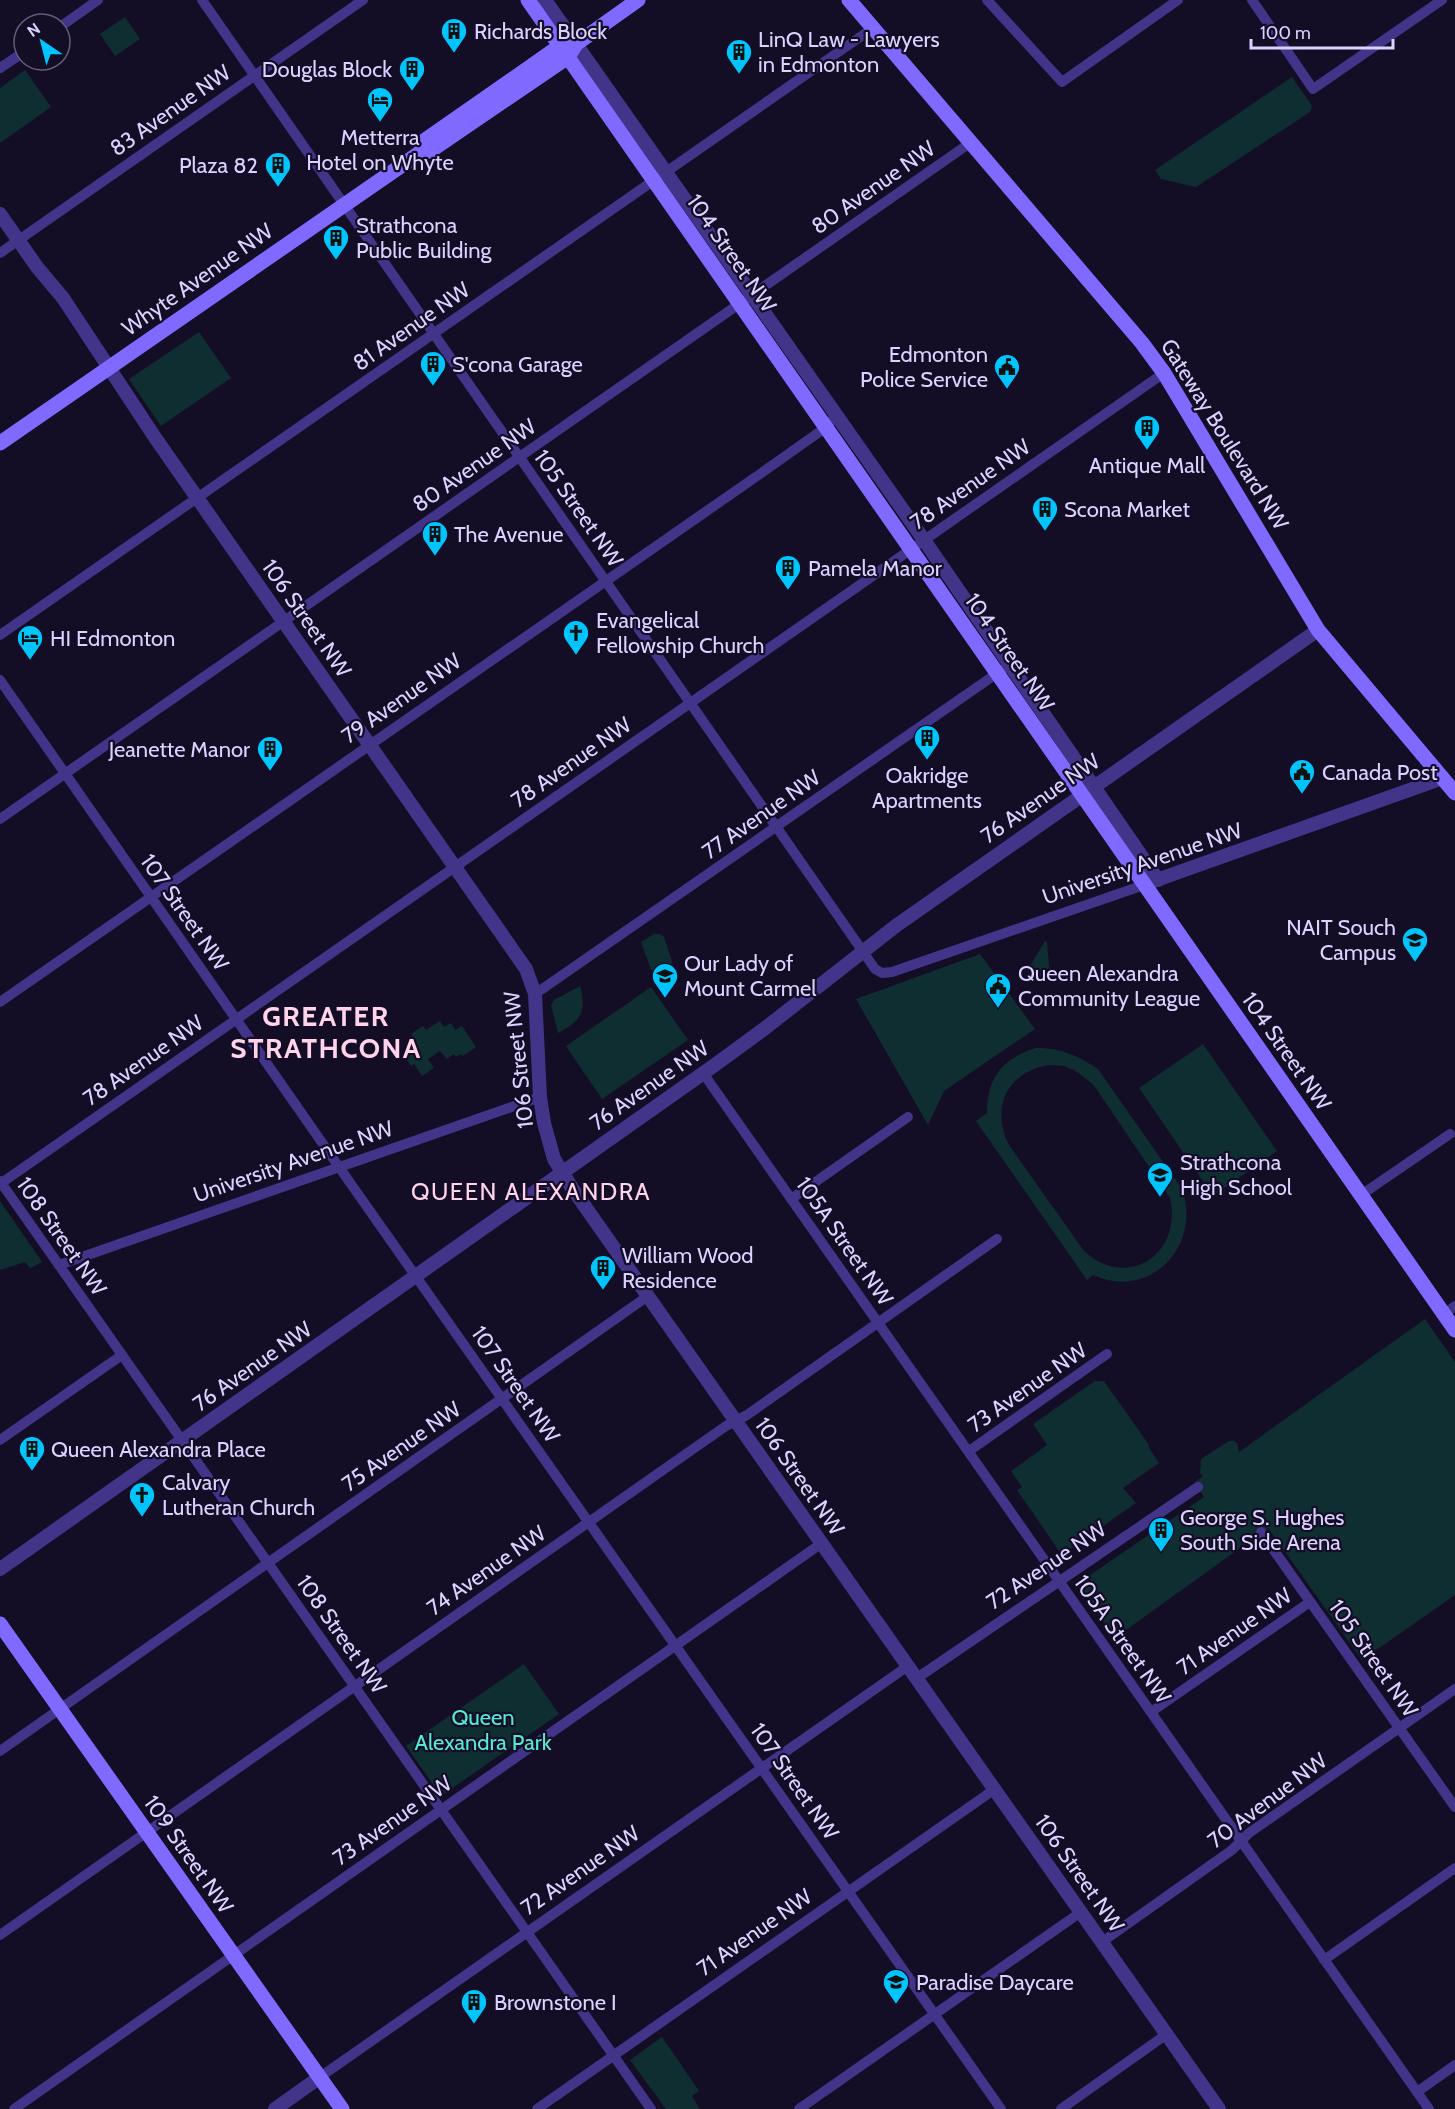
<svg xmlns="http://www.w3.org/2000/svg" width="1455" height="2109" font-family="Cabin,sans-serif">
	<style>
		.green { fill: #0f2e31; fill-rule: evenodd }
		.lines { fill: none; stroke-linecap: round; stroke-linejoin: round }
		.minor { stroke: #413489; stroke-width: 10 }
		.tertiary { stroke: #413489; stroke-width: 14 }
		.secondary { stroke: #7f69ff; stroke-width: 15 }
		.labels { text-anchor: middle; stroke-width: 4.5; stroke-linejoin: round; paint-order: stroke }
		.poi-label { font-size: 22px; fill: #ddd2ff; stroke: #140d26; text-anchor: start }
		.street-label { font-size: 22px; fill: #ddd2ff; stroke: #140d26 }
		.park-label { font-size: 22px; fill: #54ead6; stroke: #140d26 }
		.neighbourhood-label { font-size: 24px; letter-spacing: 1.5px; fill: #ffd4ea; stroke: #140d26 }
		.district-label { font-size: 28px; font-weight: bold; letter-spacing: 1.5px; fill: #ffd4ea; stroke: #140d26 }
	</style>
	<rect width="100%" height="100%" fill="#140d26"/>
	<g class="green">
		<path d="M125,17L140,39L115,56L100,34Z"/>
		<path d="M25,70L51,107L0,143V88Z"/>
		<path d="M1292,77L1312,106L1310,112L1196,187L1161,179L1155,170Z"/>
		<path d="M199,332L231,378L161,426L129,379Z"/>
		<path d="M654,934H660L664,937L672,961C669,968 658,971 651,970L641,942Z"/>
		<path d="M1045,941L1047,942L1050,977C1042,978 1034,975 1027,971Z"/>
		<path d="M980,954L1035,1029L944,1091L928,1125L856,999Z"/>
		<path d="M580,986C587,1012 581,1021 558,1033L551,1005L554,1000Z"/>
		<path d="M651,987L688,1040L602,1099L566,1046Z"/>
		<path d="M440,1021L444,1027L451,1023L455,1030L462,1026L476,1047L463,1056L461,1054L456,1057L454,1054L447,1059L440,1051L428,1059L434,1068L422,1076L414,1064L411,1066L405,1057L410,1054L406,1048L416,1041L411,1034L423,1026L426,1030Z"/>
		<path d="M1203,1044L1277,1151L1213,1196L1139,1088Z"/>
		<path d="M1036,1048C1059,1047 1079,1056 1098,1069L1182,1189C1202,1246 1150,1301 1093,1275L1087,1280L976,1121L987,1113C987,1078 1002,1058 1036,1048ZM1049,1065L1064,1066L1074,1070L1093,1084L1170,1198C1183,1254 1127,1291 1084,1251L1009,1145C990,1108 1007,1072 1049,1065Z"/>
		<path d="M0,1201L40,1259L42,1262L30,1268L25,1262L0,1270Z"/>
		<path d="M1425,1319L1455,1362V1595L1362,1660L1268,1528L1115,1638L1077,1584L1204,1497L1195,1482L1203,1476L1200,1473L1201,1459L1229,1441H1234L1237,1443L1239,1452Z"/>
		<path d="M1095,1381H1104L1149,1445L1148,1446L1159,1463L1123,1488L1136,1503L1069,1550L1059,1551L1017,1490L1022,1487L1011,1471L1047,1445L1033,1424Z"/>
		<path d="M524,1664L559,1714L441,1796L406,1746Z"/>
		<path d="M662,2037L699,2091L692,2096L700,2109H666L630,2060Z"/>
	</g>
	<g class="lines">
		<g class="minor">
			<path d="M202,0L875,969L882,973L892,972L1144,885"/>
			<path d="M987,0L1062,82L1178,0"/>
			<path d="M1252,0L1313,89L1442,0"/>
			<path d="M60,27L98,0"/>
			<path d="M0,68L24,52"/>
			<path d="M0,253L363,0"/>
			<path d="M0,635L873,28"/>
			<path d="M0,680L339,1167L1001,2109"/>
			<path d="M0,819L970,143"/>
			<path d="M535,994L1009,665"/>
			<path d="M0,1002L760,474L825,428L836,416"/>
			<path d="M703,1073L1429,2109"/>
			<path d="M0,1181L651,2109"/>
			<path d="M0,1184L1164,373"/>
			<path d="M1361,1195L1450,1134"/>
			<path d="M791,1199L908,1117"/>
			<path d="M59,1265L540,1097"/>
			<path d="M1444,1314L1455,1306"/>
			<path d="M0,1440L122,1355"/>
			<path d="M969,1451L1107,1354"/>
			<path d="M1261,1532L1455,1807"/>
			<path d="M917,1678L1198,1487"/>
			<path d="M1151,1712L1310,1602"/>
			<path d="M0,1751L648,1296"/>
			<path d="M0,1935L673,1463L726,1426L747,1415L997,1239"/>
			<path d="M1102,1942L1232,1850L1249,1833L1455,1689"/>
			<path d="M1324,1960L1455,1868"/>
			<path d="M320,2077L908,1666"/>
			<path d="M1417,2092L1455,2065"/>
			<path d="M14,2109L822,1543"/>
			<path d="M537,2109L995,1789"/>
			<path d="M799,2109L1081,1912"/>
			<path d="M1061,2109L1167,2034"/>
		</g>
		<g class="tertiary">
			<path d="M545,0L924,540L1158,880"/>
			<path d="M0,214L37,267L63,298L154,436L526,969L535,994L540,1097L544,1123L554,1159L572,1188L1219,2109"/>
			<path d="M1151,882L1443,778"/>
			<path d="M0,1569L712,1067L764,1029L897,925L1318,630"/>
			<path d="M275,2109L320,2077"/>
		</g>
		<g class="secondary">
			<path d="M528,0L1455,1330"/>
			<path d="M849,0L1142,343L1164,373L1318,630L1455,793"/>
			<path d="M421,152L424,141L560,46L570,45"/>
			<path d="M0,443L421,152L430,151L568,57L576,44L638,0"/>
			<path d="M0,1624L342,2109"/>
		</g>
	</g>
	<defs>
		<g id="building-pin" transform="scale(1.35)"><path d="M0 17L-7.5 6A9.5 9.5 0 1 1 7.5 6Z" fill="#00c5fd" stroke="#140d26"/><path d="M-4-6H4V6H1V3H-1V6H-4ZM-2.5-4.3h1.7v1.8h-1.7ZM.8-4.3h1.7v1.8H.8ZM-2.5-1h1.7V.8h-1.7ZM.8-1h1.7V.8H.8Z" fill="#111"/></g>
		<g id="hotel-pin" transform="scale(1.35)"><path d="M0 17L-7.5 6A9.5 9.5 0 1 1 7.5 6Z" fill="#00c5fd" stroke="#140d26"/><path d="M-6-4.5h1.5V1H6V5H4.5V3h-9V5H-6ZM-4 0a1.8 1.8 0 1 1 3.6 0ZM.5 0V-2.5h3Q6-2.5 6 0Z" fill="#111"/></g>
		<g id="civic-pin" transform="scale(1.35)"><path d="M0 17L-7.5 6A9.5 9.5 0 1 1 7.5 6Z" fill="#00c5fd" stroke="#140d26"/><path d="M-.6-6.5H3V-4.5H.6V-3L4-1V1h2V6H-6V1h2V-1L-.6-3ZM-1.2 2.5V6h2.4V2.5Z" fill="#111"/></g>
		<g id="church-pin" transform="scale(1.35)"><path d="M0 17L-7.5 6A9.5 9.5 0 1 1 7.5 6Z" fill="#00c5fd" stroke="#140d26"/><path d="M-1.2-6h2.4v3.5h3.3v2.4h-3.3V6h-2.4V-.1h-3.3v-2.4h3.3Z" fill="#111"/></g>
		<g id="university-pin" transform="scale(1.35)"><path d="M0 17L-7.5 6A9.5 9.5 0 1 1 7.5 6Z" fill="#00c5fd" stroke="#140d26"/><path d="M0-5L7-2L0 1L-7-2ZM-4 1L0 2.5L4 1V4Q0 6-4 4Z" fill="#111"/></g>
		<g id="school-pin" transform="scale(1.35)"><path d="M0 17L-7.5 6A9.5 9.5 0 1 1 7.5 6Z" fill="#00c5fd" stroke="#140d26"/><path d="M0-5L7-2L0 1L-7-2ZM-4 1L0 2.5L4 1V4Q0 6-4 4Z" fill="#111"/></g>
	</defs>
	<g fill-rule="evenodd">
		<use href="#building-pin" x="454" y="31"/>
		<use href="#building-pin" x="739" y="52"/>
		<use href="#building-pin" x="412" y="69"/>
		<use href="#hotel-pin" x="380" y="100"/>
		<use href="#building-pin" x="278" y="165"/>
		<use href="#building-pin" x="336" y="238"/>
		<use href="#building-pin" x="433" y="364"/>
		<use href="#civic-pin" x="1007" y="367"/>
		<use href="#building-pin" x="1147" y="428"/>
		<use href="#building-pin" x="1045" y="509"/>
		<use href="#building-pin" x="435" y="534"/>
		<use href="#building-pin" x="788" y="568"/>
		<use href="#church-pin" x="576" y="633"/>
		<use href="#hotel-pin" x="30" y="638"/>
		<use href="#building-pin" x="927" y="738"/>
		<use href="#building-pin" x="270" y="749"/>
		<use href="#civic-pin" x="1302" y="772"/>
		<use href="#university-pin" x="1415" y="940"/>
		<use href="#school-pin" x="665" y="976"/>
		<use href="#civic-pin" x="998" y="986"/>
		<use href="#school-pin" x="1160" y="1175"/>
		<use href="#building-pin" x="603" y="1268"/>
		<use href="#building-pin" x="32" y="1449"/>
		<use href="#church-pin" x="142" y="1495"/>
		<use href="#building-pin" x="1161" y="1530"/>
		<use href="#school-pin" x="896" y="1982"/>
		<use href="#building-pin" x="474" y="2002"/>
	</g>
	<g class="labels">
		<g class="poi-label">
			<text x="474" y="39">Richards Block</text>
			<text x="758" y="47">LinQ Law - Lawyers<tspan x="758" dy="25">in Edmonton</tspan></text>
			<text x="392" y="77" text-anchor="end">Douglas Block</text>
			<text x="380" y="145" text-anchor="middle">Metterra<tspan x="380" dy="25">Hotel on Whyte</tspan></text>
			<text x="258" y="173" text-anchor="end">Plaza 82</text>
			<text x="356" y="233">Strathcona<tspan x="356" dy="25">Public Building</tspan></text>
			<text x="988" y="362" text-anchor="end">Edmonton<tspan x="988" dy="25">Police Service</tspan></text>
			<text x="452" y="372">S'cona Garage</text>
			<text x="1147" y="473" text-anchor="middle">Antique Mall</text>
			<text x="1064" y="517">Scona Market</text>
			<text x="454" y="542">The Avenue</text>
			<text x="808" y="576">Pamela Manor</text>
			<text x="596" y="628">Evangelical<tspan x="596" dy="25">Fellowship Church</tspan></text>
			<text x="50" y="646">HI Edmonton</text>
			<text x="250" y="757" text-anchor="end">Jeanette Manor</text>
			<text x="1322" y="780">Canada Post</text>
			<text x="927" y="783" text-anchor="middle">Oakridge<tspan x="927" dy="25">Apartments</tspan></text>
			<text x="1396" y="935" text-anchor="end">NAIT Souch<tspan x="1396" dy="25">Campus</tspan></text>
			<text x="684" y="971">Our Lady of<tspan x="684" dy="25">Mount Carmel</tspan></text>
			<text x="1018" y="981">Queen Alexandra<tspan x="1018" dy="25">Community League</tspan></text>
			<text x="1180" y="1170">Strathcona<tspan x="1180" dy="25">High School</tspan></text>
			<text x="622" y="1263">William Wood<tspan x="622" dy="25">Residence</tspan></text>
			<text x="51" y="1457">Queen Alexandra Place</text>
			<text x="162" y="1490">Calvary<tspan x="162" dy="25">Lutheran Church</tspan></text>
			<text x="1180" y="1525">George S. Hughes<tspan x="1180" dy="25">South Side Arena</tspan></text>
			<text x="916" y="1990">Paradise Daycare</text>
			<text x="494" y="2010">Brownstone I</text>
		</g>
		<g class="street-label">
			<text transform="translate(170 110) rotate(-35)" y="8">83 Avenue NW</text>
			<text transform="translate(873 187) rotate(-35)" y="8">80 Avenue NW</text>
			<text transform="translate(732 253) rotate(55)" y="8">104 Street NW</text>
			<text transform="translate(197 279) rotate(-35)" y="8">Whyte Avenue NW</text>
			<text transform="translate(411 326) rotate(-35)" y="8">81 Avenue NW</text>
			<text transform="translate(1225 434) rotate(58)" y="8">Gateway Boulevard NW</text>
			<text transform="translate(474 465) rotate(-35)" y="8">80 Avenue NW</text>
			<text transform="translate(970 484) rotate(-35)" y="8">78 Avenue NW</text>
			<text transform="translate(579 508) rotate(55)" y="8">105 Street NW</text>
			<text transform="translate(307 618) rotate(55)" y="8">106 Street NW</text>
			<text transform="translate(1010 652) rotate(55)" y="8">104 Street NW</text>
			<text transform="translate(401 698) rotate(-35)" y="8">79 Avenue NW</text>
			<text transform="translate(571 762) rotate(-35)" y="8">78 Avenue NW</text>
			<text transform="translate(1040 798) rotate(-35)" y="8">76 Avenue NW</text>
			<text transform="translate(761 814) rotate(-35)" y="8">77 Avenue NW</text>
			<text transform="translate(1142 863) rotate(-19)" y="8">University Avenue NW</text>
			<text transform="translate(185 912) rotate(55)" y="8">107 Street NW</text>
			<text transform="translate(1287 1051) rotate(55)" y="8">104 Street NW</text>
			<text transform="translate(143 1060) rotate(-35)" y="8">78 Avenue NW</text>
			<text transform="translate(518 1060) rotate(-96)" y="8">106 Street NW</text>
			<text transform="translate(649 1085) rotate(-35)" y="8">76 Avenue NW</text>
			<text transform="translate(293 1161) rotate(-19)" y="8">University Avenue NW</text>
			<text transform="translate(62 1236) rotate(55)" y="8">108 Street NW</text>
			<text transform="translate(845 1241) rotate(55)" y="8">105A Street NW</text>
			<text transform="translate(252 1366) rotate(-35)" y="8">76 Avenue NW</text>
			<text transform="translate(516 1384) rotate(55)" y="8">107 Street NW</text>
			<text transform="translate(1027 1387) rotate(-35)" y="8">73 Avenue NW</text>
			<text transform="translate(401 1446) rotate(-35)" y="8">75 Avenue NW</text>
			<text transform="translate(800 1476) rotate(55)" y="8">106 Street NW</text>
			<text transform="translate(1046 1565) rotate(-34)" y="8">72 Avenue NW</text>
			<text transform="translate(486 1570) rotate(-35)" y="8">74 Avenue NW</text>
			<text transform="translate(1234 1631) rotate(-35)" y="8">71 Avenue NW</text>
			<text transform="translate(342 1634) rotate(55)" y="8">108 Street NW</text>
			<text transform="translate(1123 1639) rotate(55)" y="8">105A Street NW</text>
			<text transform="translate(1374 1658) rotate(55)" y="8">105 Street NW</text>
			<text transform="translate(795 1781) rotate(55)" y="8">107 Street NW</text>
			<text transform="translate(1267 1800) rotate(-37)" y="8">70 Avenue NW</text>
			<text transform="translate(392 1820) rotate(-35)" y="8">73 Avenue NW</text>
			<text transform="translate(189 1854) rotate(55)" y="8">109 Street NW</text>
			<text transform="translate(580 1870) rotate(-35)" y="8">72 Avenue NW</text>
			<text transform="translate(1080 1873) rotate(55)" y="8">106 Street NW</text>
			<text transform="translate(754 1932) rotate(-35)" y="8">71 Avenue NW</text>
		</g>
		<g class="park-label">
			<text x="483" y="1725">Queen<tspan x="483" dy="25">Alexandra Park</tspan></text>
		</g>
		<g class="neighbourhood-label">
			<text x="531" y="1200">QUEEN ALEXANDRA</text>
		</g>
		<g class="district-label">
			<text x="326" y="1026">GREATER<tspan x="326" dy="32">STRATHCONA</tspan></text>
		</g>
	</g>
	<g transform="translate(42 42) rotate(325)"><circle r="28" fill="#140d26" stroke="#645c7d" stroke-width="1.5"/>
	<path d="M0-4.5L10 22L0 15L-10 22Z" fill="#00c5fd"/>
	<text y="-9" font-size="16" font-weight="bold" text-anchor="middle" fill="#ddd2ff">N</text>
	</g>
	<path d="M1251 39v9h142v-9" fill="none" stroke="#ddd2ff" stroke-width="3"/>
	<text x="1260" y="39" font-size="18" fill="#ddd2ff" stroke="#140d26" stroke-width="4.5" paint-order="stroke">100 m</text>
</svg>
